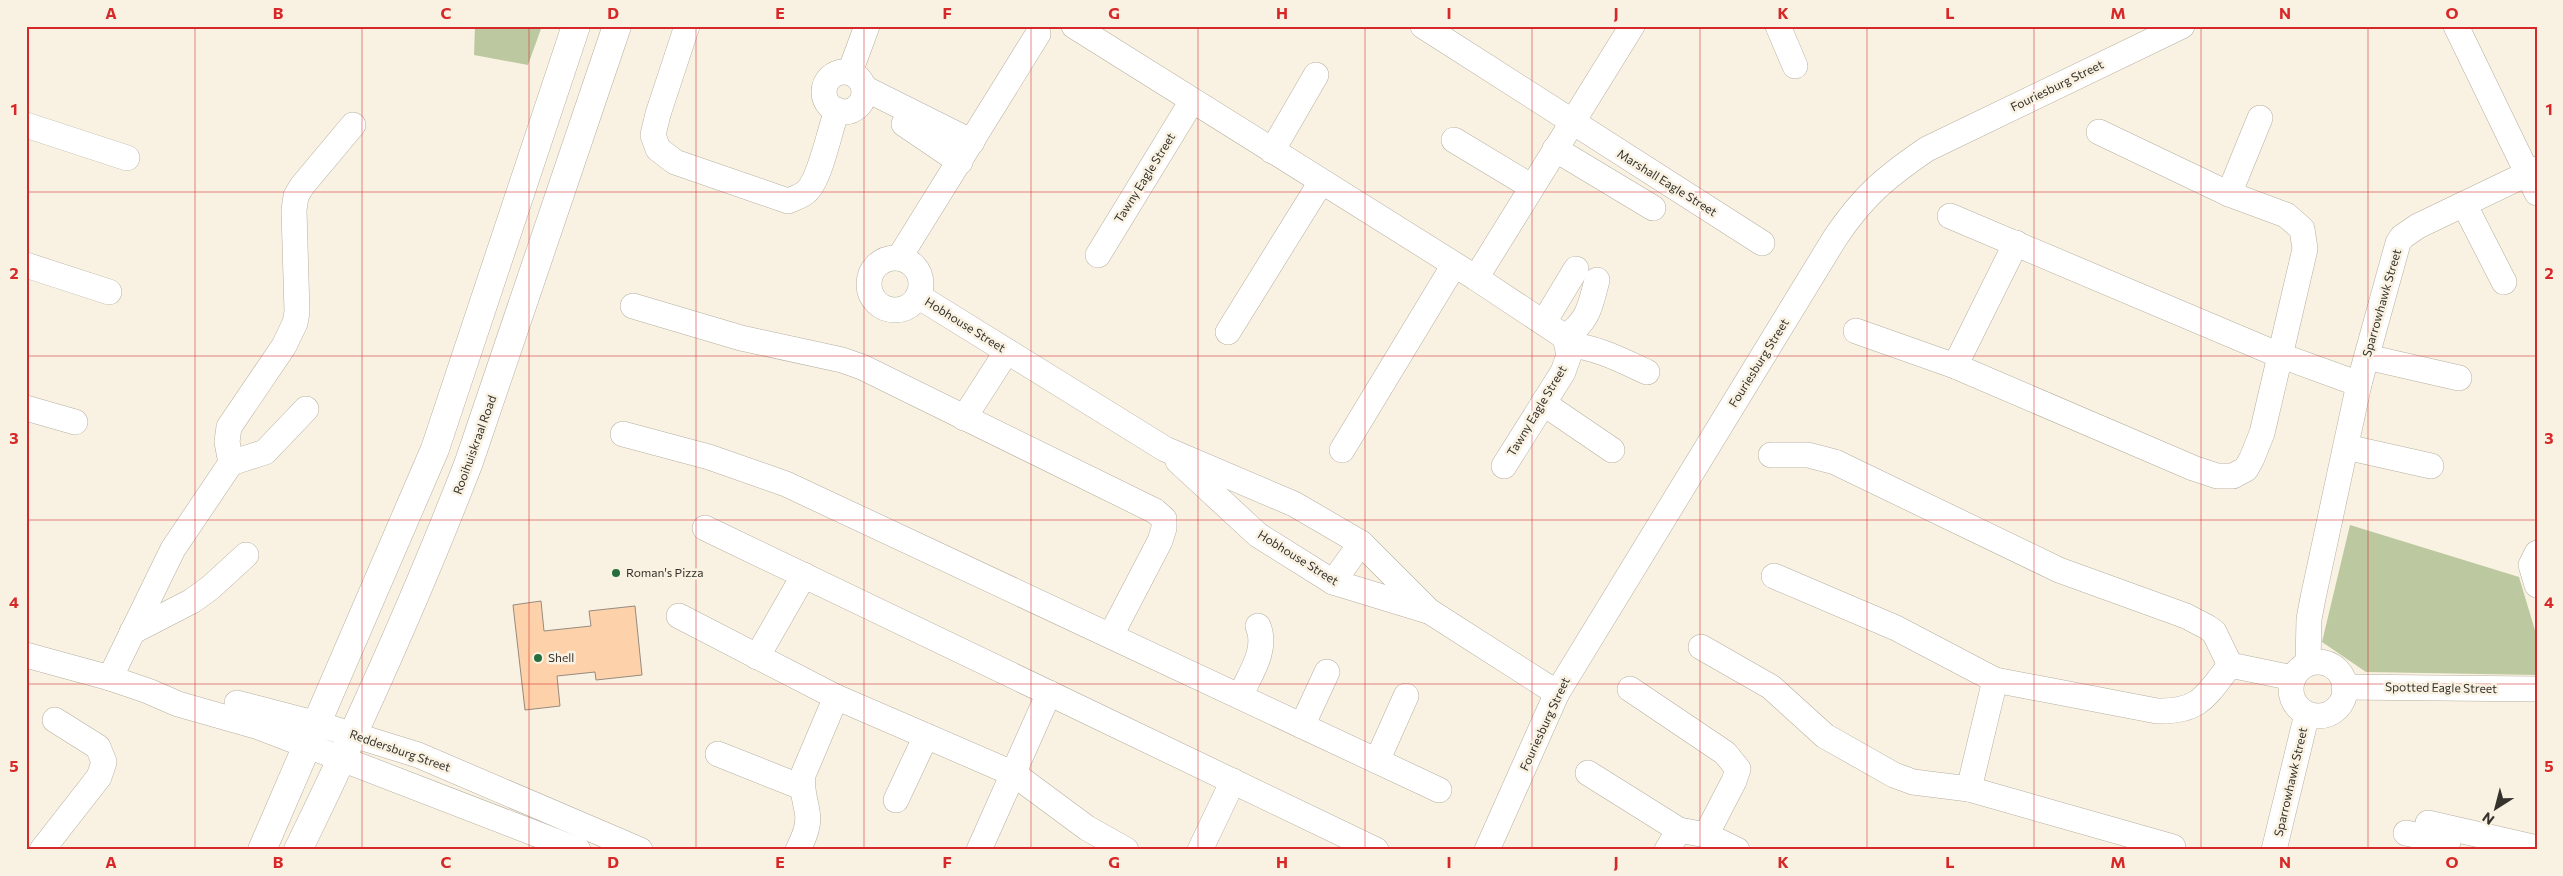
<svg xmlns="http://www.w3.org/2000/svg" width="2563" height="876" font-family="Commissioner,sans-serif">
	<style>
		.green { fill: #bcc89f }
		.building { fill: #fdd2aa; stroke: #978a7f }
		.lines { fill: none; stroke-linecap: round; stroke-linejoin: round }
		.minor-casing { stroke: #b6afa0; stroke-width: 26 }
		.major-casing { stroke: #b6afa0; stroke-width: 29 }
		.minor { stroke: #fff; stroke-width: 25 }
		.major { stroke: #fff; stroke-width: 28 }
		.grid { fill: none; stroke: #d62828; stroke-width: 1; stroke-opacity: 0.55 }
		.poi-dot { fill: #246f3d; stroke: #f9f2e2; stroke-width: 2 }
		.labels { text-anchor: middle; stroke-width: 5; stroke-linejoin: round; paint-order: stroke }
		.street-label { font-size: 12px; fill: #35322c; stroke: #f9f2e2 }
		.poi-label { font-size: 12px; fill: #35322c; stroke: #f9f2e2; text-anchor: start }
		.neatline { fill: none; stroke: #d62828; stroke-width: 2 }
		.grid-label { font-size: 16px; text-anchor: middle; font-weight: bold; fill: #d62828 }
	</style>
	<rect width="100%" height="100%" fill="#f9f2e2"/>
	<g class="green">
		<path d="M475,26H542L528,65L474,55Z"/>
		<path d="M2350,525L2519,577L2537,637V675L2366,672L2322,642Z"/>
	</g>
	<path class="building" d="M541,601L544,631L591,626L589,611L635,606L642,675L596,680L595,672L557,676L560,706L525,710L513,605Z"/>
	<g class="lines">
		<g class="minor-casing">
			<g id="minor">
				<path d="M687,26L658,114L653,135L658,149L675,162L788,201C795,198 803,196 808,190C821,176 830,129 837,110"/>
				<path d="M1074,26L1476,278L1565,337L1569,355L1563,372L1504,466"/>
				<path d="M1423,26L1762,243"/>
				<path d="M1778,26L1795,66"/>
				<path d="M2456,26L2537,193"/>
				<path d="M850,72L867,26"/>
				<circle cx="844" cy="92" r="20"/>
				<path d="M864,88L972,142"/>
				<path d="M904,124L960,162"/>
				<path d="M26,125L127,158"/>
				<path d="M1454,140L1532,187"/>
				<path d="M1555,149L1653,208"/>
				<path d="M1272,151L1316,75"/>
				<path d="M2229,194L2260,118"/>
				<path d="M2464,204L2504,282"/>
				<path d="M1950,216L2279,355L2359,384"/>
				<path d="M1098,255L1192,101"/>
				<path d="M899,258L1038,34"/>
				<circle cx="895" cy="284" r="26"/>
				<path d="M26,265L109,292"/>
				<path d="M1476,278L1632,26"/>
				<path d="M918,296L1165,449L1294,504L1361,543L1429,611L1557,693"/>
				<path d="M633,306L741,338L842,360L862,367L1155,511L1164,519V528L1160,541L1111,635"/>
				<path d="M1544,322L1576,269"/>
				<path d="M1856,331L1955,366L2193,468L2217,476H2233L2246,469L2252,458L2262,433L2305,249L2302,229L2286,215L2229,194L2099,132"/>
				<path d="M1228,332L1321,182"/>
				<path d="M1565,337C1589,320 1590,307 1597,280"/>
				<path d="M1568,345C1597,347 1621,360 1647,372"/>
				<path d="M2367,357L2459,378"/>
				<path d="M1955,366L2016,243"/>
				<path d="M1543,403L1612,450"/>
				<path d="M26,408L75,422"/>
				<path d="M964,418L1007,351"/>
				<path d="M623,434L709,457L786,484L1439,790"/>
				<path d="M2346,447L2431,466"/>
				<path d="M1342,450L1454,265"/>
				<path d="M1771,455H1808L1835,462L2059,570L2186,616L2207,627L2214,632L2230,665"/>
				<path d="M1178,461L1258,535L1333,582L1428,611"/>
				<path d="M231,463L265,452L306,409"/>
				<path d="M705,528L1376,850"/>
				<path d="M2537,553L2531,565L2537,585"/>
				<path d="M1774,576L1896,628L1995,680L2157,711C2200,712 2206,696 2230,665L2293,678"/>
				<path d="M1333,582L1361,543"/>
				<path d="M679,616L836,697L1014,774L1087,828L1126,850"/>
				<path d="M132,632L192,601L210,588L246,555"/>
				<path d="M1701,647L1771,687L1825,736L1894,775L1913,782L1969,789L2173,847"/>
				<path d="M26,655L110,678L148,691L178,704L259,727L578,850"/>
				<path d="M757,657L804,575"/>
				<circle cx="2318" cy="689" r="27"/>
				<path d="M2308,663L2309,619L2313,598L2359,384L2398,243L2402,237L2418,226L2537,169"/>
				<path d="M110,678L173,549L231,463L227,442L229,427L284,346L295,323L297,312L294,210L296,196L302,186L353,125"/>
				<path d="M2344,687L2537,689"/>
				<path d="M1630,689L1725,753L1738,769L1734,781L1706,835L1679,830L1667,850"/>
				<path d="M1240,696C1250,674 1268,650 1258,626"/>
				<path d="M237,703L318,724L418,755L640,850"/>
				<path d="M1302,726L1327,672"/>
				<path d="M718,754L801,787"/>
				<path d="M1377,761L1406,696"/>
				<path d="M1588,773L1679,830"/>
				<path d="M1969,789L1995,680"/>
				<path d="M896,800L926,736"/>
				<path d="M2428,823L2537,848"/>
				<path d="M2406,833L2448,842"/>
				<path d="M1706,835L1737,850"/>
				<path d="M42,850L99,777L104,762L98,747L55,720"/>
				<path d="M798,850C804,837 810,825 807,811C805,798 801,789 803,775L836,697"/>
				<path d="M979,850L1049,693"/>
				<path d="M1200,850L1233,781"/>
				<path d="M1487,850L1557,693L1835,238C1863,196 1886,177 1927,149L2182,26"/>
				<path d="M2274,850L2307,714"/>
			</g>
		</g>
		<g class="major-casing">
			<g id="major">
				<path d="M262,850L435,449L576,26"/>
				<path d="M298,850C360,723 418,594 469,462L617,26"/>
			</g>
		</g>
		<use href="#minor" class="minor"/>
		<use href="#major" class="major"/>
	</g>
	<path class="grid" d="M195,26V850M362,26V850M529,26V850M696,26V850M864,26V850M1031,26V850M1198,26V850M1365,26V850M1532,26V850M1700,26V850M1867,26V850M2034,26V850M2201,26V850M2368,26V850M26,192H2537M26,356H2537M26,520H2537M26,684H2537"/>
	<g class="poi-dot">
		<circle cx="616" cy="573" r="5"/>
		<circle cx="538" cy="658" r="5"/>
	</g>
	<g class="labels">
		<g class="street-label">
			<text transform="translate(2057 86) rotate(-26)" y="4">Fouriesburg Street</text>
			<text transform="translate(1145 178) rotate(-58)" y="4">Tawny Eagle Street</text>
			<text transform="translate(1667 183) rotate(32)" y="4">Marshall Eagle Street</text>
			<text transform="translate(2382 303) rotate(-74)" y="4">Sparrowhawk Street</text>
			<text transform="translate(965 325) rotate(32)" y="4">Hobhouse Street</text>
			<text transform="translate(1759 363) rotate(-58)" y="4">Fouriesburg Street</text>
			<text transform="translate(1537 411) rotate(-59)" y="4">Tawny Eagle Street</text>
			<text transform="translate(475 445) rotate(-70)" y="4">Rooihuiskraal Road</text>
			<text transform="translate(1298 558) rotate(32)" y="4">Hobhouse Street</text>
			<text transform="translate(2441 688) rotate(1)" y="4">Spotted Eagle Street</text>
			<text transform="translate(1545 724) rotate(-65)" y="4">Fouriesburg Street</text>
			<text transform="translate(400 751) rotate(19)" y="4">Reddersburg Street</text>
			<text transform="translate(2291 782) rotate(-77)" y="4">Sparrowhawk Street</text>
		</g>
		<g class="poi-label">
			<text x="626" y="577">Roman's Pizza</text>
			<text x="548" y="662">Shell</text>
		</g>
	</g>
	<rect width="2563" height="876" fill="none" stroke="#f9f2e2" stroke-width="55"/>
	<g transform="translate(2496 808) rotate(216)" stroke="#f9f2e2" stroke-width="4" paint-order="stroke">
	<path d="M0-4L9 19L0 12L-9 19Z" fill="#35322c"/>
	<text y="-8" font-size="14" font-weight="bold" text-anchor="middle" fill="#35322c">N</text>
	</g>
	<rect x="28" y="28" width="2508" height="820" class="neatline"/>
	<g class="grid-label">
		<text x="111" y="19">A</text>
		<text x="278" y="19">B</text>
		<text x="446" y="19">C</text>
		<text x="613" y="19">D</text>
		<text x="780" y="19">E</text>
		<text x="947" y="19">F</text>
		<text x="1114" y="19">G</text>
		<text x="1282" y="19">H</text>
		<text x="1449" y="19">I</text>
		<text x="1616" y="19">J</text>
		<text x="1783" y="19">K</text>
		<text x="1950" y="19">L</text>
		<text x="2118" y="19">M</text>
		<text x="2285" y="19">N</text>
		<text x="2452" y="19">O</text>
		<text x="14" y="115">1</text>
		<text x="2549" y="115">1</text>
		<text x="14" y="279">2</text>
		<text x="2549" y="279">2</text>
		<text x="14" y="444">3</text>
		<text x="2549" y="444">3</text>
		<text x="14" y="608">4</text>
		<text x="2549" y="608">4</text>
		<text x="14" y="772">5</text>
		<text x="2549" y="772">5</text>
		<text x="111" y="868">A</text>
		<text x="278" y="868">B</text>
		<text x="446" y="868">C</text>
		<text x="613" y="868">D</text>
		<text x="780" y="868">E</text>
		<text x="947" y="868">F</text>
		<text x="1114" y="868">G</text>
		<text x="1282" y="868">H</text>
		<text x="1449" y="868">I</text>
		<text x="1616" y="868">J</text>
		<text x="1783" y="868">K</text>
		<text x="1950" y="868">L</text>
		<text x="2118" y="868">M</text>
		<text x="2285" y="868">N</text>
		<text x="2452" y="868">O</text>
	</g>
</svg>
